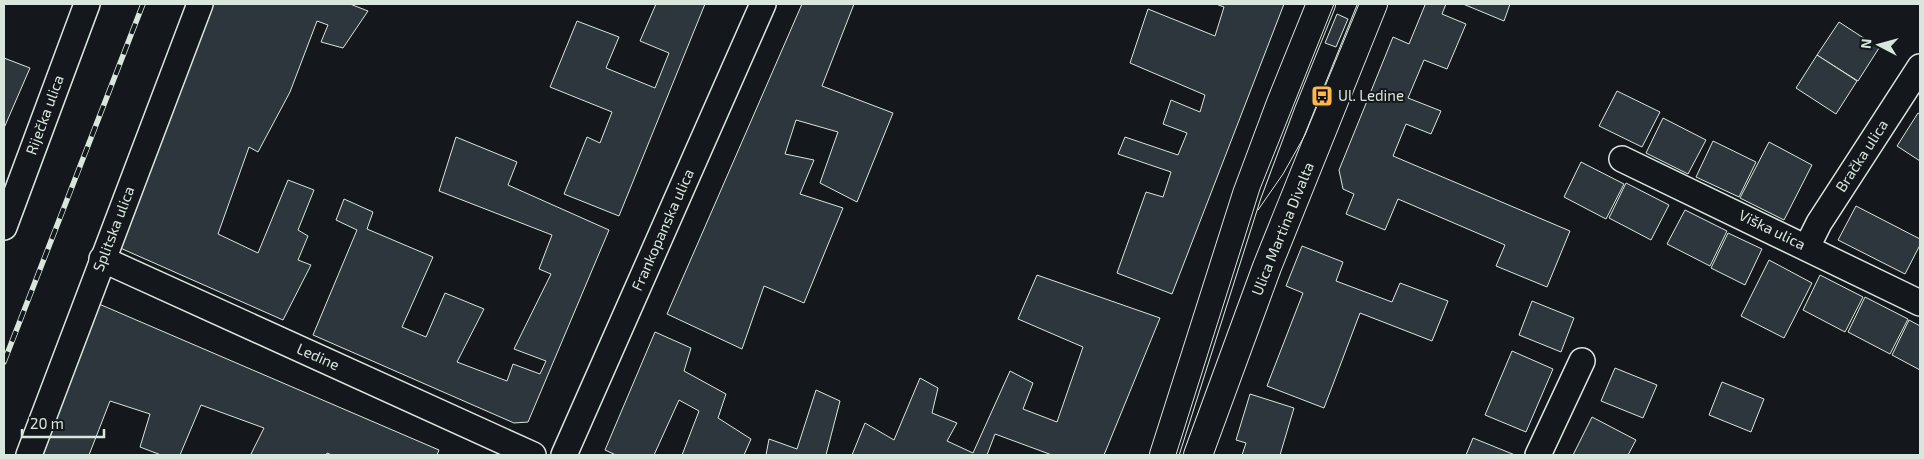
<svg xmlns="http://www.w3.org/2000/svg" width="1924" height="459" font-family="'Exo 2',sans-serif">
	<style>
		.building { fill: #2c363c; stroke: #d8e6dc }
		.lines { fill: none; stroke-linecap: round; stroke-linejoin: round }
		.minor-casing { stroke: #d8e6dc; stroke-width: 28 }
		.tertiary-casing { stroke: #d8e6dc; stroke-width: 30 }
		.minor { stroke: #14181c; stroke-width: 25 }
		.tertiary { stroke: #14181c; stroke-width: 28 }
		.tram { stroke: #d8e6dc; stroke-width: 1 }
		.rail-casing { stroke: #d8e6dc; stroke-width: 5.5 }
		.rail { stroke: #14181c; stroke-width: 4; stroke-dasharray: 11; stroke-linecap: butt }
		.labels { text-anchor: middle; stroke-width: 4; stroke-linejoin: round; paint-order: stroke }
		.poi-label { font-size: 15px; fill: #d8e6dc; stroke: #14181c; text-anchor: start }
		.street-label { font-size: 15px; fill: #d8e6dc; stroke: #14181c }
	</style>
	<rect width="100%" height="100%" fill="#14181c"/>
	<g class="building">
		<path d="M211,4H350L368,11L343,48L321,42L328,25L317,21L290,92L258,152L249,147L218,234L258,253L288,180L314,190L298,230L308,236L298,260L311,265L283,320L118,247Z"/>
		<path d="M656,4H705L619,216L564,194L587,137L600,143L612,112L550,87L577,21L619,37L606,68L655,88L669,53L640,41Z"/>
		<path d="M802,4H854L822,86L893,113L857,202L820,183L838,132L796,120L785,154L814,160L800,194L843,208L804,303L764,286L742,349L667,314Z"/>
		<path d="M1216,4H1284L1172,294L1117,273L1146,192L1163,197L1171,172L1118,154L1125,137L1178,155L1187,133L1163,124L1171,100L1200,112L1205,95L1130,63L1148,9L1215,36L1224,7Z"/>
		<path d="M1422,4H1446L1442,14L1466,24L1447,69L1424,60L1408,98L1441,111L1431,134L1406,124L1393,156L1570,231L1547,287L1496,266L1505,245L1398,199L1385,230L1346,214L1354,194L1343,189L1339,170L1393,37L1409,44L1425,5Z"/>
		<path d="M1463,4H1510L1504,21Z"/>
		<path d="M1337,14L1348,19L1336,47L1325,43Z"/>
		<path d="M1839,22L1879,48L1858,81L1817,55Z"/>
		<path d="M1817,55L1857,81L1836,114L1796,88Z"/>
		<path d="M4,58L30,68L4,128Z"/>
		<path d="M1617,91L1660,112L1642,147L1599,126Z"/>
		<path d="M1918,113L1920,114V161L1897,146Z"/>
		<path d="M1663,118L1706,140L1688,174L1646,153Z"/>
		<path d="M456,137L517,162L508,185L609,230L528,422L514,423L313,335L357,230L336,220L344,199L373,212L367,229L433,257L402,327L426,337L445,293L484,309L457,362L507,381L513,364L540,374L546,361L514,349L551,274L539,269L552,235L439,191Z"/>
		<path d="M1713,141L1756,162L1739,197L1696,177Z"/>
		<path d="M1769,142L1812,165L1784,220L1740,198Z"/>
		<path d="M1581,162L1624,184L1606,219L1564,197Z"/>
		<path d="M1626,183L1669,205L1651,240L1609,218Z"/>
		<path d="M1856,206L1920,239V245L1905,274L1838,240Z"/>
		<path d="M1685,210L1727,231L1710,266L1667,244Z"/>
		<path d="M1728,233L1762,249L1745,285L1711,268Z"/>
		<path d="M1302,246L1343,262L1336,281L1392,302L1400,283L1448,301L1432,341L1360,313L1324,408L1267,386L1303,293L1286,286Z"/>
		<path d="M1769,260L1812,283L1784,338L1741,316Z"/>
		<path d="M1037,275L1160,318L1104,455H1052L995,434L987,455H852L865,423L894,440L920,378L938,388L932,413L957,423L947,441L973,453L1010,371L1033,383L1023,409L1057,422L1083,347L1018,319Z"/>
		<path d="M1820,275L1863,297L1845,332L1803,310Z"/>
		<path d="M1865,297L1908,319L1890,354L1848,332Z"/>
		<path d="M1532,301L1574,318L1561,352L1519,335Z"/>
		<path d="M99,304L439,450L437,455H332L327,453L326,455H254L251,454L264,428L201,405L180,455H161L140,447L150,414L110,401L89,455H43Z"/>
		<path d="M1909,320L1920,326V370L1892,355Z"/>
		<path d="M655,332L691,348L684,371L726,394L718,418L751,439L744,455H682L699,411L679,400L654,455H616L605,450Z"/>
		<path d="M1512,351L1553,369L1526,432L1485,415Z"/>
		<path d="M1615,368L1657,385L1643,418L1601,401Z"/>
		<path d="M1722,382L1764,399L1751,432L1709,415Z"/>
		<path d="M816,390L840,401L826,455H766L769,439L797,449Z"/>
		<path d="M1250,394L1294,408L1280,455H1242L1246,443L1236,440Z"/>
		<path d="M1592,417L1636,440L1628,455H1573Z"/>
		<path d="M1473,438L1515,455H1466Z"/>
	</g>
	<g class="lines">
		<g class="minor-casing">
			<g id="minor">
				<path d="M1622,159L1920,303"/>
				<path d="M4,227L87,4"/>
				<path d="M1807,247L1819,223L1920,67"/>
				<path d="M102,259L533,455"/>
				<path d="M29,455L200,4"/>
				<path d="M564,455L763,4"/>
				<path d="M1538,455L1582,361"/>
			</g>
		</g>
		<g class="tertiary-casing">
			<g id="tertiary">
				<path d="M1164,455L1247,194L1281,103L1321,4"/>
				<path d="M1198,455L1267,267L1373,4"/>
			</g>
		</g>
		<use href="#minor" class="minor"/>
		<use href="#tertiary" class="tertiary"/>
		<g class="tram">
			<path d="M1258,210L1283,174L1305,135L1359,4"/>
			<path d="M1176,455L1260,189L1334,4"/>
		</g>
		<g class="rail-casing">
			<path id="rail" d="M4,362L143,4"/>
		</g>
		<use href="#rail" class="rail"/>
	</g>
	<defs>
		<g id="bus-square" transform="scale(1.125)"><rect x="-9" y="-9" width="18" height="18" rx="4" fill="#ffb74d" stroke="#14181c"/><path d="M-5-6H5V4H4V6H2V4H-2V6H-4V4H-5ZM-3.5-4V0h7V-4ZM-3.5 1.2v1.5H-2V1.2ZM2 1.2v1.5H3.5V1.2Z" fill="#111"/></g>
	</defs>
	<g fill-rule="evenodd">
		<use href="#bus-square" x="1322" y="96"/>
	</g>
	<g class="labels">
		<g class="poi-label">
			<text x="1338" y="101">Ul. Ledine</text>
		</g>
		<g class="street-label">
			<text transform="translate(45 115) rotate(-70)" y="5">Riječka ulica</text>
			<text transform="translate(1862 156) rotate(-57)" y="5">Bračka ulica</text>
			<text transform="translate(114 229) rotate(-69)" y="5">Splitska ulica</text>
			<text transform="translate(1283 229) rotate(-68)" y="5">Ulica Martina Divalta</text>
			<text transform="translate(663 230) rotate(-66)" y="5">Frankopanska ulica</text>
			<text transform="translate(1772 230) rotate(26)" y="5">Viška ulica</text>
			<text transform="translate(318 357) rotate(24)" y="5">Ledine</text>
		</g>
	</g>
	<rect width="1924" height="459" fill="none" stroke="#d8e6dc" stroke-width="10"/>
	<g transform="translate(1879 45) rotate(276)" stroke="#14181c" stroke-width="4" paint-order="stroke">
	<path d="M0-4L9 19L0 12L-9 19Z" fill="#d8e6dc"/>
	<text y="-8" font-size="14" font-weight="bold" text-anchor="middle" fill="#d8e6dc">N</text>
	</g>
	<path d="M22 429v8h82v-8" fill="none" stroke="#d8e6dc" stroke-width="2.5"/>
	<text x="30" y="429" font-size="15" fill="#d8e6dc" stroke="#14181c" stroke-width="4" paint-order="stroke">20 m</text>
</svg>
